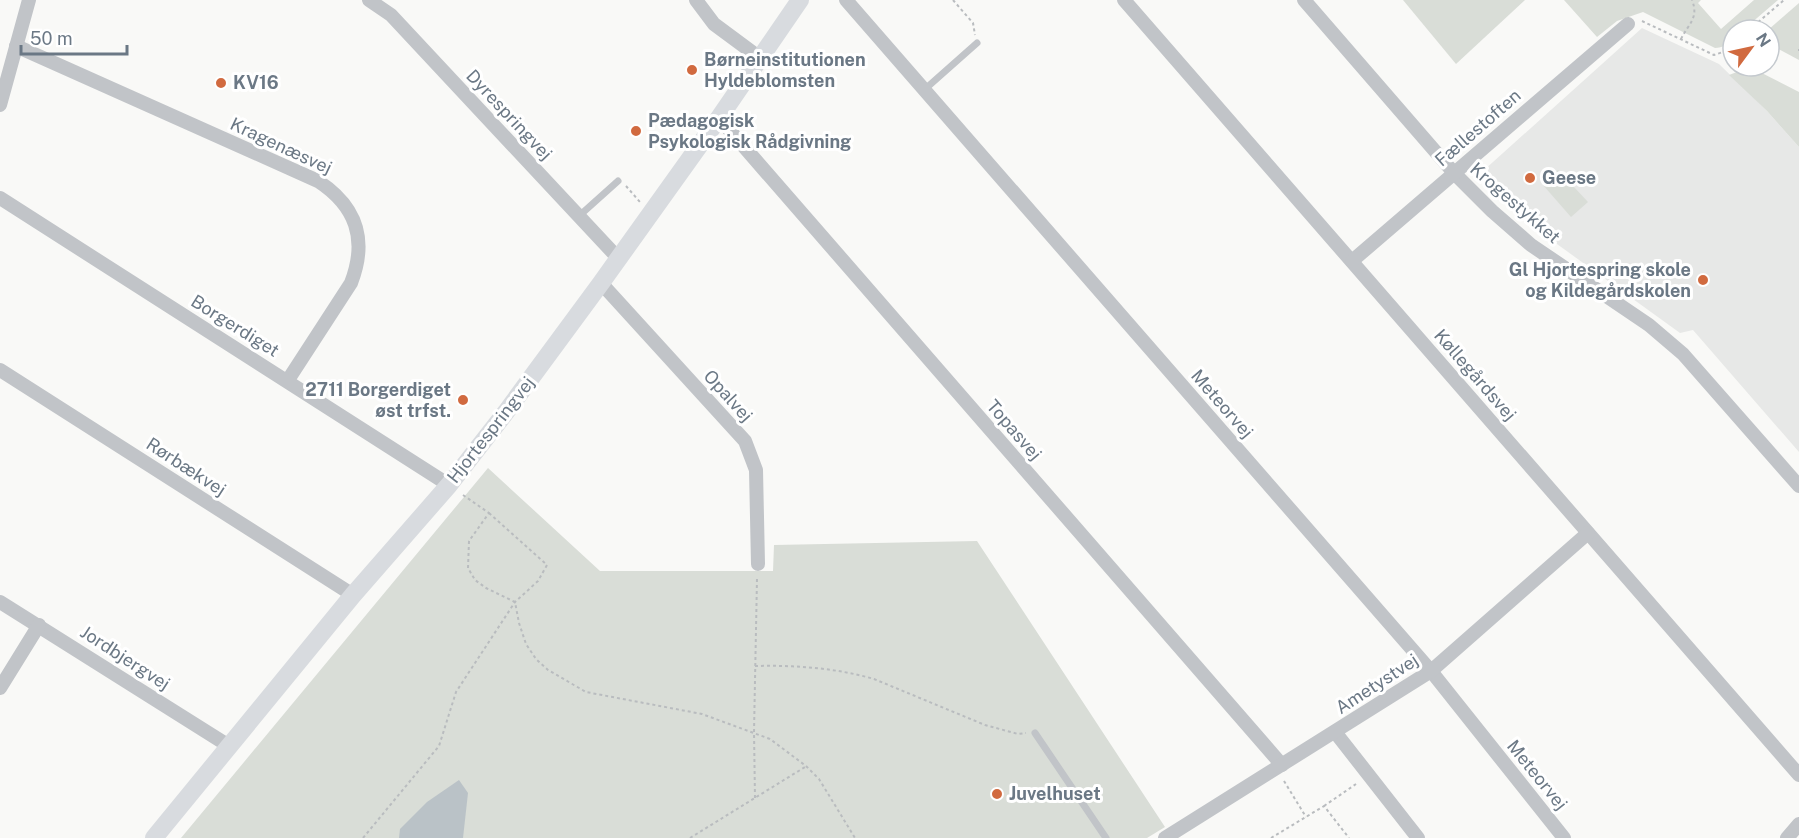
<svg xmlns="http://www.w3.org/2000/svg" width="1799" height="838" font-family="'Public Sans',sans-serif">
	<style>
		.built { fill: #e7e8e7 }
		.green { fill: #d9ddd7 }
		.water { fill: #bac2c7 }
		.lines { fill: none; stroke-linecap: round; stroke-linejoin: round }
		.path { stroke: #b9bcbf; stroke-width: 2; stroke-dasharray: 3 3; stroke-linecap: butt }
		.lane { stroke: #c1c4c8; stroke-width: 7 }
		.street { stroke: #c1c4c8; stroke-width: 14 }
		.secondary { stroke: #d8dbdf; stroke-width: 18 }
		.poi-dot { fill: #d16a3f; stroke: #fff; stroke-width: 2 }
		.labels { text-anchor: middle; stroke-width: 6; stroke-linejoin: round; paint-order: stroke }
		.poi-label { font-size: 18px; font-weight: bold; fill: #6b7885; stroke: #fff; text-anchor: start }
		.street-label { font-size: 18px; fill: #6b7885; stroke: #fff }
	</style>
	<rect width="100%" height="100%" fill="#f9f9f7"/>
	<path class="built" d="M1642,28L1719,64L1767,111L1799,147V452L1693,330L1680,333L1539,231L1483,171Z"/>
	<g class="green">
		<path d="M1403,0H1525L1456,64Z"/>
		<path d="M1564,0H1701L1698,3L1721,29L1754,0H1778L1743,30H1733V39C1727,44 1723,48 1715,48L1643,12L1617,21L1597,37Z"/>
		<path d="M1799,3V60L1769,44L1768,30Z"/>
		<path d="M1750,67L1799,92V147L1767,111L1729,75Z"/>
		<path d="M1558,170L1588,202L1571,217L1543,185Z"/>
		<path d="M488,468L600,571H773L774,545L977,541L1165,827L1147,838H181Z"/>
	</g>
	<path class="water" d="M459,780L468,793L463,838H399L400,829L427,802Z"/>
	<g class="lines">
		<g class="path">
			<path d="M953,0L973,23L975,35"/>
			<path d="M1642,21L1714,55L1726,51L1733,44"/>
			<path d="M1749,30L1784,0"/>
			<path d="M1681,39C1689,23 1699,18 1692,0"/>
			<path d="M1798,50H1799"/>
			<path d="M626,186L640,202"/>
			<path d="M463,495L489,513L469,541L468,568L475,580L486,588L515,602L519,623L526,644L536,659L548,670L586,692L702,714L770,739L806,766L819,779L855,838"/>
			<path d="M755,666C795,665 836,668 874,679L985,725L1018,734L1026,733"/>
			<path d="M1284,781L1306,817"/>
			<path d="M755,798L754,732L757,578"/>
			<path d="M1324,806L1356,784"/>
			<path d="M363,838L439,746L456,692L515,602L538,581L547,565L489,513"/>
			<path d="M690,838L805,767"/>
			<path d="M1271,838L1324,806L1349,838"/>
		</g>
		<g class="lane">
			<path d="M924,90L977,43"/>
			<path d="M579,216L618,181"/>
			<path d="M1035,733L1106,838"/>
		</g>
		<g class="street">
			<path d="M369,0L391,15L618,258"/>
			<path d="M696,0L714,24L760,58"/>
			<path d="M846,0L1431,671L1564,838"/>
			<path d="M1124,0L1799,775"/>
			<path d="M1304,0L1454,173L1492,211L1531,245L1649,325L1683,354L1799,486"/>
			<path d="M16,46L318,181C356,206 368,239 351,283L288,380"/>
			<path d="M0,105L29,0"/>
			<path d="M719,118L1282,765"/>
			<path d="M0,198L449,485"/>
			<path d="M1352,261L1628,24"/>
			<path d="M601,283L745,441L756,470L758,564"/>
			<path d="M0,370L353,595"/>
			<path d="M0,602L229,746"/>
			<path d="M0,688L39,625"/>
			<path d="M1335,732L1418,838"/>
			<path d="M1165,838L1431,671L1588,533"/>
			<path d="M1787,838L1799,824"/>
		</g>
		<path class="secondary" d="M154,838L353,595L449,485L506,412L601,283L719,118L800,0"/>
	</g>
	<g class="poi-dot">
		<circle cx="692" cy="70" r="6"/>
		<circle cx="221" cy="83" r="6"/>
		<circle cx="636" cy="131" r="6"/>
		<circle cx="1530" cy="178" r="6"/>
		<circle cx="1703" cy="280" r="6"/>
		<circle cx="463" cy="400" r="6"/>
		<circle cx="997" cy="794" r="6"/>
	</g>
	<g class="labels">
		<g class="poi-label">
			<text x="704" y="66">Børneinstitutionen<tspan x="704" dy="21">Hyldeblomsten</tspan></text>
			<text x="233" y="89">KV16</text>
			<text x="648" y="127">Pædagogisk<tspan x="648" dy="21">Psykologisk Rådgivning</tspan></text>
			<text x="1542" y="184">Geese</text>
			<text x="1691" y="276" text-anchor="end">Gl Hjortespring skole<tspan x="1691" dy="21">og Kildegårdskolen</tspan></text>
			<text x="451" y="396" text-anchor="end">2711 Borgerdiget<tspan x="451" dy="21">øst trfst.</tspan></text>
			<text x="1009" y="800">Juvelhuset</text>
		</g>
		<g class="street-label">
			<text transform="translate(509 115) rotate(47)" y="6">Dyrespringvej</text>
			<text transform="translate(1478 128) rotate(-41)" y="6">Fællestoften</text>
			<text transform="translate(281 146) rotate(25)" y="6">Kragenæsvej</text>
			<text transform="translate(1515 203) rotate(41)" y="6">Krogestykket</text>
			<text transform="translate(235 326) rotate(32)" y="6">Borgerdiget</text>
			<text transform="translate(1475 375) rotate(49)" y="6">Køllegårdsvej</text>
			<text transform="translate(728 396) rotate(48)" y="6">Opalvej</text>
			<text transform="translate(1222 404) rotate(49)" y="6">Meteorvej</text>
			<text transform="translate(491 430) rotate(-52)" y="6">Hjortespringvej</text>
			<text transform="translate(1014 430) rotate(49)" y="6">Topasvej</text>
			<text transform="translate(186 467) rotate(33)" y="6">Rørbækvej</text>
			<text transform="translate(125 658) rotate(33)" y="6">Jordbjergvej</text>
			<text transform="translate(1377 684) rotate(-33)" y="6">Ametystvej</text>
			<text transform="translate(1537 775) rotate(51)" y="6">Meteorvej</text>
		</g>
	</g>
	<g transform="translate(1751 48) rotate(57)"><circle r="28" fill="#ffffff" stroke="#c4c9ce" stroke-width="1.5"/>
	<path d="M0-4.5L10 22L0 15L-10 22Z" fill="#d16a3f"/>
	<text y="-9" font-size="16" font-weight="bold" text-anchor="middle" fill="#6b7885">N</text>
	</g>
	<path d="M21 45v9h106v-9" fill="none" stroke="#6b7885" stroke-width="3"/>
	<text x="30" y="45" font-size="18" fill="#6b7885" stroke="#ffffff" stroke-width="4.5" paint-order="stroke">50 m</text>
</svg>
